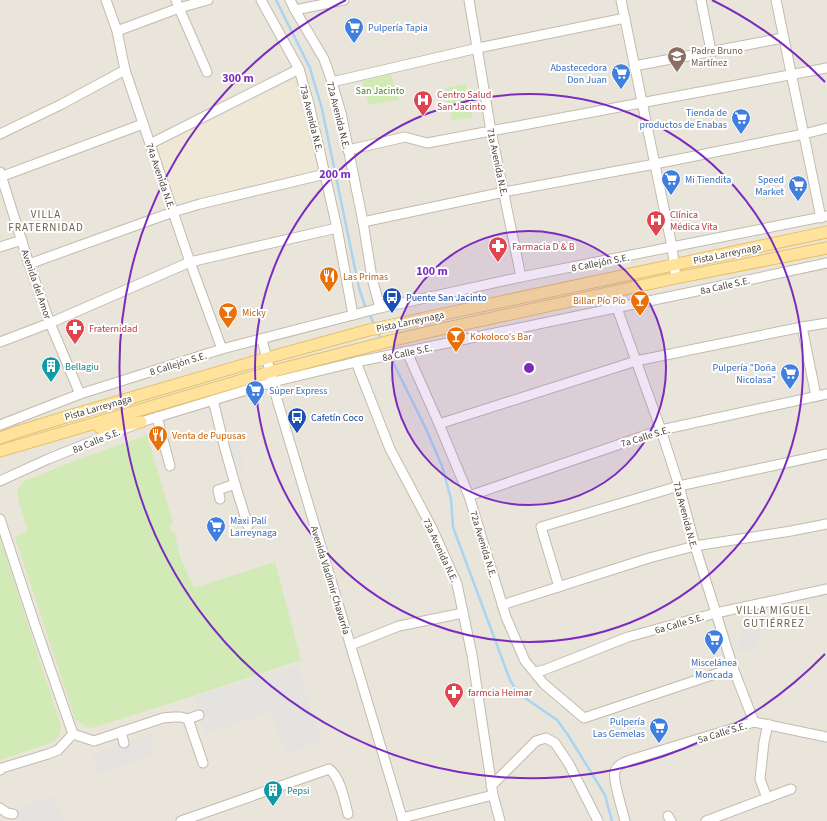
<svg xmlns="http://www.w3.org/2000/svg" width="827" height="821" font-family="'Source Sans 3',sans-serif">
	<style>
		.residential { fill: #eae5da }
		.education { fill: #efe8d6 }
		.green { fill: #d2eab5 }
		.parking { fill: #e5e3e0 }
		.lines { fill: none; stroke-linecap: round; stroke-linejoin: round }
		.stream { stroke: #a9d4f2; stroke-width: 2.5 }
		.minor-casing { stroke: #c2bbae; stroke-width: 11 }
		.major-casing { stroke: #e6c16a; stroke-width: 13 }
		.minor { stroke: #fff; stroke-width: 9 }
		.major { stroke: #ffe39c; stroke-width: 11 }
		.ring { fill: none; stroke: #7b2cbf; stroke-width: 2 }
		.labels { text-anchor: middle; stroke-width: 4; stroke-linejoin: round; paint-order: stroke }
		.shop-label { font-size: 10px; fill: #366cbe; stroke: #fff; text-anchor: end }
		.education-label { font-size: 10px; fill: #785e54; stroke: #fff; text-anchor: start }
		.park-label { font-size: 10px; fill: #4a7f2a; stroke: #fff }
		.health-label { font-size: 10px; fill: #be3a42; stroke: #fff; text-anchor: start }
		.street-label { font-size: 10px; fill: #4b4439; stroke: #fff }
		.food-label { font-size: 10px; fill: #c56008; stroke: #fff; text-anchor: start }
		.transit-label { font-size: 10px; fill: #164399; stroke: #fff; text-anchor: start }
		.culture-label { font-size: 10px; fill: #0d838f; stroke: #fff; text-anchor: start }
		.neighbourhood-label { font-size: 11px; letter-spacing: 1px; fill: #6e6250; stroke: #fff }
		.centre { fill: #7b2cbf; stroke: #fff; stroke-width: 2 }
		.ring-label { font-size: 12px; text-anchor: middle; font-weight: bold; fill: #7b2cbf; stroke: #fff; stroke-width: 4; stroke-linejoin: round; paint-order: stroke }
	</style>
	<rect width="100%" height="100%" fill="#f6f3ec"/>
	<rect class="residential" x="0" y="0" width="827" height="821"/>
	<path class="education" d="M294,80L318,171L177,204L157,146Z"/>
	<g class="green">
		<path d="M391,74L399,100L369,105L362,81Z"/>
		<path d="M466,84L473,117L452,121L445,88Z"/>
		<path d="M147,435L173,523L169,526L171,532L175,533L180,557L194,588L275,562L301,660L193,696L92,728L87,727L75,719L15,537L28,531C25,521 16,499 18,490C19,487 21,484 23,482L74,461Z"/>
		<path d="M0,538L61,726C61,733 59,737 53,742L0,760Z"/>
	</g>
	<g class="parking">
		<path d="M237,436L245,469L236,471L228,439Z"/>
		<path d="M748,614L766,616L755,653L737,650Z"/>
		<path d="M297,665L321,740L286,754L270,712L205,734L194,697Z"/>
		<path d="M154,732L151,741V751L153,755L98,775L91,754Z"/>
		<path d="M54,796L64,821H16L12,810Z"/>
	</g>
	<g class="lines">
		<g class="stream">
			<path d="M276,0L310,68L322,109L359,288L366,309"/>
			<path d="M369,313L375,326"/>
			<path d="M377,331L382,341"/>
			<path d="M391,358L427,431L442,466L451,499L453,527L510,680L518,693L557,720L568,735L605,795L612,821"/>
		</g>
		<g class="minor-casing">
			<g id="minor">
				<path d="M106,0L117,31L125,70L190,262L222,349"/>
				<path d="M176,0L179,8L207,72"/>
				<path d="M261,0L299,69L309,104L337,228L353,315"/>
				<path d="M290,0L295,10L324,59L332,82L341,113L363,222L372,278L380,308"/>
				<path d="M469,0L491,131L521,277"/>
				<path d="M621,0L672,247L676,278"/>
				<path d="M701,0L711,51"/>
				<path d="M776,0L821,218"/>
				<path d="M295,10L344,0"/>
				<path d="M117,31L179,8L208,0"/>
				<path d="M634,66L783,38"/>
				<path d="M332,82L478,48L625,18"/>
				<path d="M0,134L62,104L125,70"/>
				<path d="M150,144L299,69"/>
				<path d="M348,150L405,137L427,143L827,68"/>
				<path d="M0,172L29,264L50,323L80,394"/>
				<path d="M0,177L143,124"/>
				<path d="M363,222L504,192L655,164L804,134L827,128"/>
				<path d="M0,247L22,240"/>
				<path d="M29,264L173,212L200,204L325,174"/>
				<path d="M617,308L661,430L679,486L695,546L716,613L733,668L754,722"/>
				<path d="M802,327L816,396"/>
				<path d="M262,339L276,396L403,821"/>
				<path d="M0,342L50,323L190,262L337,228"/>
				<path d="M407,352L439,424L469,496L506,617L525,661L544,684L584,718L733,668"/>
				<path d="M356,362L390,449L432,528L457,584L472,655L493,795L500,821"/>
				<path d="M213,400L225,449L235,484L218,490L220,499"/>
				<path d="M157,417L170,466"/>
				<path d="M439,424L636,361L802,327L827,323"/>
				<path d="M0,425L80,394L222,349L380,308L521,277L827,216"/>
				<path d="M0,481L48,459L141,422L273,382L356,362L692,292L827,263"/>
				<path d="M235,484L248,526"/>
				<path d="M469,496L661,430L827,394"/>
				<path d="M0,519L34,622L73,734"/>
				<path d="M559,587L541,527L679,486L827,454"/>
				<path d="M502,605L649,558L695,546L791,531L827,524"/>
				<path d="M351,645L399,626L463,613"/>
				<path d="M535,672L544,670L628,637L716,613L827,589"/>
				<path d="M188,719L203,763"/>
				<path d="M121,732L124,743"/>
				<path d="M73,734L94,741L163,718L173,717H181L188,719L199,715"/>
				<path d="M0,770L2,768L48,754L58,750L73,734"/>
				<path d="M491,786L536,741L546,738L555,743L569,764L598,821"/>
				<path d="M767,798L791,789"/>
				<path d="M0,808L7,813L13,814"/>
				<path d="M668,816L671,821"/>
				<path d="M402,818L493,795"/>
				<path d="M181,821L329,769C340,776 345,802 348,814"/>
				<path d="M625,821C623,812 612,778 615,771C617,765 625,762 630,760L754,722L827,737"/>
				<path d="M706,821L767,798L760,779L764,742L768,724"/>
			</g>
		</g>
		<g class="major-casing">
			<g id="major">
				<path d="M100,428L141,422"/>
				<path d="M0,438L20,431L69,416L267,358L369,330L827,232"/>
				<path d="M0,451L270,372L390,341L442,329L676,278L827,248"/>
			</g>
		</g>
		<use href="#minor" class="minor"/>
		<use href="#major" class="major"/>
	</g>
	<circle cx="529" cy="368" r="137" fill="#7b2cbf" fill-opacity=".12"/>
	<g class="ring">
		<circle cx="529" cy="368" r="137"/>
		<circle cx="529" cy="368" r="274"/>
		<path d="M825 654A411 411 0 1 1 346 0M712 0A411 411 0 0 1 825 82"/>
	</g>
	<defs>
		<g id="supermarket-pin" transform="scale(1)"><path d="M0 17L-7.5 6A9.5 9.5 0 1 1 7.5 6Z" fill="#3f7fe0" stroke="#fff"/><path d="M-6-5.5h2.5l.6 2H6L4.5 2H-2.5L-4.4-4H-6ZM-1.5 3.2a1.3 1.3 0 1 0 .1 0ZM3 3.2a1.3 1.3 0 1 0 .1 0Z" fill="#fff"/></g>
		<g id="university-pin" transform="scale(1)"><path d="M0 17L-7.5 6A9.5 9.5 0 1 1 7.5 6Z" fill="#8d6e63" stroke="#fff"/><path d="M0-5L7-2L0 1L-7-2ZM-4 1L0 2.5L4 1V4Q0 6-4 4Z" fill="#fff"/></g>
		<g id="hospital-pin" transform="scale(1)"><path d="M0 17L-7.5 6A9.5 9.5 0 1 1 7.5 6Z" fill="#e0444e" stroke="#fff"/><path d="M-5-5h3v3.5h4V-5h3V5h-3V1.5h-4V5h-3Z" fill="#fff"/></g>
		<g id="pharmacy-pin" transform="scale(1)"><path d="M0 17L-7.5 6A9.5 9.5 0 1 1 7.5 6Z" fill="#e0444e" stroke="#fff"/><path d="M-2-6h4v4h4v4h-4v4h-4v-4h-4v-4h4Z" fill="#fff"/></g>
		<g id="restaurant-pin" transform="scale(1)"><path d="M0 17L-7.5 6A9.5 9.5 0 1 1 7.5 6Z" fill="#e8710a" stroke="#fff"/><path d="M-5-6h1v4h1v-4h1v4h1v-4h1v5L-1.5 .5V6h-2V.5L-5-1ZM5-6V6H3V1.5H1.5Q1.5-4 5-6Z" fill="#fff"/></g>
		<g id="bus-pin" transform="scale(1)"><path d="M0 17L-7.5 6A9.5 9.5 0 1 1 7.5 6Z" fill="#1a4fb4" stroke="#fff"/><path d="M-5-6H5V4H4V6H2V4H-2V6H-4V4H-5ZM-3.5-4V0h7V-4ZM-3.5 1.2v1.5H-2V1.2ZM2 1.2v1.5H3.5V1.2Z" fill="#fff"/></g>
		<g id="bar-pin" transform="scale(1)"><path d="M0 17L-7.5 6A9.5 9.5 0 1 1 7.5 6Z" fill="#e8710a" stroke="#fff"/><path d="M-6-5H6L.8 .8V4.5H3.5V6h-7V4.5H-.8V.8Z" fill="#fff"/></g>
		<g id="building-pin" transform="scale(1)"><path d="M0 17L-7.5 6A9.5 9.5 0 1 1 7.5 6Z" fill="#0f9aa8" stroke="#fff"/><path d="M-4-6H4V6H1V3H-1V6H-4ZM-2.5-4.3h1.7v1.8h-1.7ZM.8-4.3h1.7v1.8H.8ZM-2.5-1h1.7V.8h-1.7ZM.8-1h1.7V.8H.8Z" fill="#fff"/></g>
	</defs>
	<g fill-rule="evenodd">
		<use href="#supermarket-pin" x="354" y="27"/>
		<use href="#university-pin" x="677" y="56"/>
		<use href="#supermarket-pin" x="621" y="73"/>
		<use href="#hospital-pin" x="423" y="100"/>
		<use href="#supermarket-pin" x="741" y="118"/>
		<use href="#supermarket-pin" x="671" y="179"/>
		<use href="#supermarket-pin" x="798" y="185"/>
		<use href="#hospital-pin" x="656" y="220"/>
		<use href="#pharmacy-pin" x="498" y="246"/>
		<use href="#restaurant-pin" x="329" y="276"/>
		<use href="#bus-pin" x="392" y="297"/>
		<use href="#bar-pin" x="640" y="300"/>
		<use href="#bar-pin" x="228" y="312"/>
		<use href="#pharmacy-pin" x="75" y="328"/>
		<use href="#bar-pin" x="456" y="336"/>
		<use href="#building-pin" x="51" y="366"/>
		<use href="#supermarket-pin" x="790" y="373"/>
		<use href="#supermarket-pin" x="255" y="390"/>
		<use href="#bus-pin" x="297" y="417"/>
		<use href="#restaurant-pin" x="158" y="435"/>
		<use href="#supermarket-pin" x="216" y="526"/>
		<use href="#supermarket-pin" x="714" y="639"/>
		<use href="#pharmacy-pin" x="454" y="692"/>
		<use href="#supermarket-pin" x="659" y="727"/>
		<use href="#building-pin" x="273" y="790"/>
	</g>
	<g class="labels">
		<g class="shop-label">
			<text x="368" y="31" text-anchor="start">Pulpería Tapia</text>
			<text x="607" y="71">Abastecedora<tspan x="607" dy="12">Don Juan</tspan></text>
			<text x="727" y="116">Tienda de<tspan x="727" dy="12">productos de Enabas</tspan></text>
			<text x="685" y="183" text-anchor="start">Mi Tiendita</text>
			<text x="784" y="183">Speed<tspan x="784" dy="12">Market</tspan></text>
			<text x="776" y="371">Pulpería "Doña<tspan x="776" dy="12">Nicolasa"</tspan></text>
			<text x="269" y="394" text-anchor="start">Súper Express</text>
			<text x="230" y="524" text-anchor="start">Maxi Palí<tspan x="230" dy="12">Larreynaga</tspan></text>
			<text x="714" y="666" text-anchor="middle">Miscelánea<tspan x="714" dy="12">Moncada</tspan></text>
			<text x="645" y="725">Pulpería<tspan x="645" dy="12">Las Gemelas</tspan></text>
		</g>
		<g class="education-label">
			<text x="691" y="54">Padre Bruno<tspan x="691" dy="12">Martínez</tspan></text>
		</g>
		<g class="park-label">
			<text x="380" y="94">San Jacinto</text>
		</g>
		<g class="health-label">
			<text x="437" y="98">Centro Salud<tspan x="437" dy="12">San Jacinto</tspan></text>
			<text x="670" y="218">Clínica<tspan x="670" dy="12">Médica Vita</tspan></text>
			<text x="512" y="250">Farmacia D &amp; B</text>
			<text x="89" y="332">Fraternidad</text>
			<text x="468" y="696">farmcia Heimar</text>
		</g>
		<g class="street-label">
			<text transform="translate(339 115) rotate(76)" y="4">72a Avenida N.E.</text>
			<text transform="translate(312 118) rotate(76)" y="4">73a Avenida N.E.</text>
			<text transform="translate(498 162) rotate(78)" y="4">71a Avenida N.E.</text>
			<text transform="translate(161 176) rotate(71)" y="4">74a Avenida N.E.</text>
			<text transform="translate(727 253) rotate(-12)" y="4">Pista Larreynaga</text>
			<text transform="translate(600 262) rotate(-11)" y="4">8 Callejón S.E.</text>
			<text transform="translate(37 284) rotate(71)" y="4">Avenida del Amor</text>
			<text transform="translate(725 285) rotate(-13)" y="4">8a Calle S.E.</text>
			<text transform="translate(410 321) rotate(-12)" y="4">Pista Larreynaga</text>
			<text transform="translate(407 352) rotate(-12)" y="4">8a Calle S.E.</text>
			<text transform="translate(178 363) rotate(-17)" y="4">8 Callejón S.E.</text>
			<text transform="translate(98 407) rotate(-16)" y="4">Pista Larreynaga</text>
			<text transform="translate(645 436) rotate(-17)" y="4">7a Calle S.E.</text>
			<text transform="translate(96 440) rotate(-22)" y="4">8a Calle S.E.</text>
			<text transform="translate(686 515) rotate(75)" y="4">71a Avenida N.E.</text>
			<text transform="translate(484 544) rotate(73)" y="4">72a Avenida N.E.</text>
			<text transform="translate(441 550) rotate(65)" y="4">73a Avenida N.E.</text>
			<text transform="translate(331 580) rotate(73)" y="4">Avenida Vladimir Chavarría</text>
			<text transform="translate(679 623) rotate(-16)" y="4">6a Calle S.E.</text>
			<text transform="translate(722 732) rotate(-17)" y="4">5a Calle S.E.</text>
		</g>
		<g class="food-label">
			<text x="343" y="280">Las Primas</text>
			<text x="626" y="304" text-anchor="end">Billar Pío Pío</text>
			<text x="242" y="316">Micky</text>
			<text x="470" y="340">Kokoloco's Bar</text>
			<text x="172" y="439">Venta de Pupusas</text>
		</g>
		<g class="transit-label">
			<text x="406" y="301">Puente San Jacinto</text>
			<text x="311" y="421">Cafetín Coco</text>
		</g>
		<g class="culture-label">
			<text x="65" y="370">Bellagiu</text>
			<text x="287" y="794">Pepsi</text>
		</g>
		<g class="neighbourhood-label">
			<text x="46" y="218">VILLA<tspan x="46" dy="13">FRATERNIDAD</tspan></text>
			<text x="774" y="614">VILLA MIGUEL<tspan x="774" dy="13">GUTIÉRREZ</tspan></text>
		</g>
	</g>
	<circle cx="529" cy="368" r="6" class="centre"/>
	<g class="ring-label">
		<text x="238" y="82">300 m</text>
		<text x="335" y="178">200 m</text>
		<text x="432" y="275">100 m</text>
	</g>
</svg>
